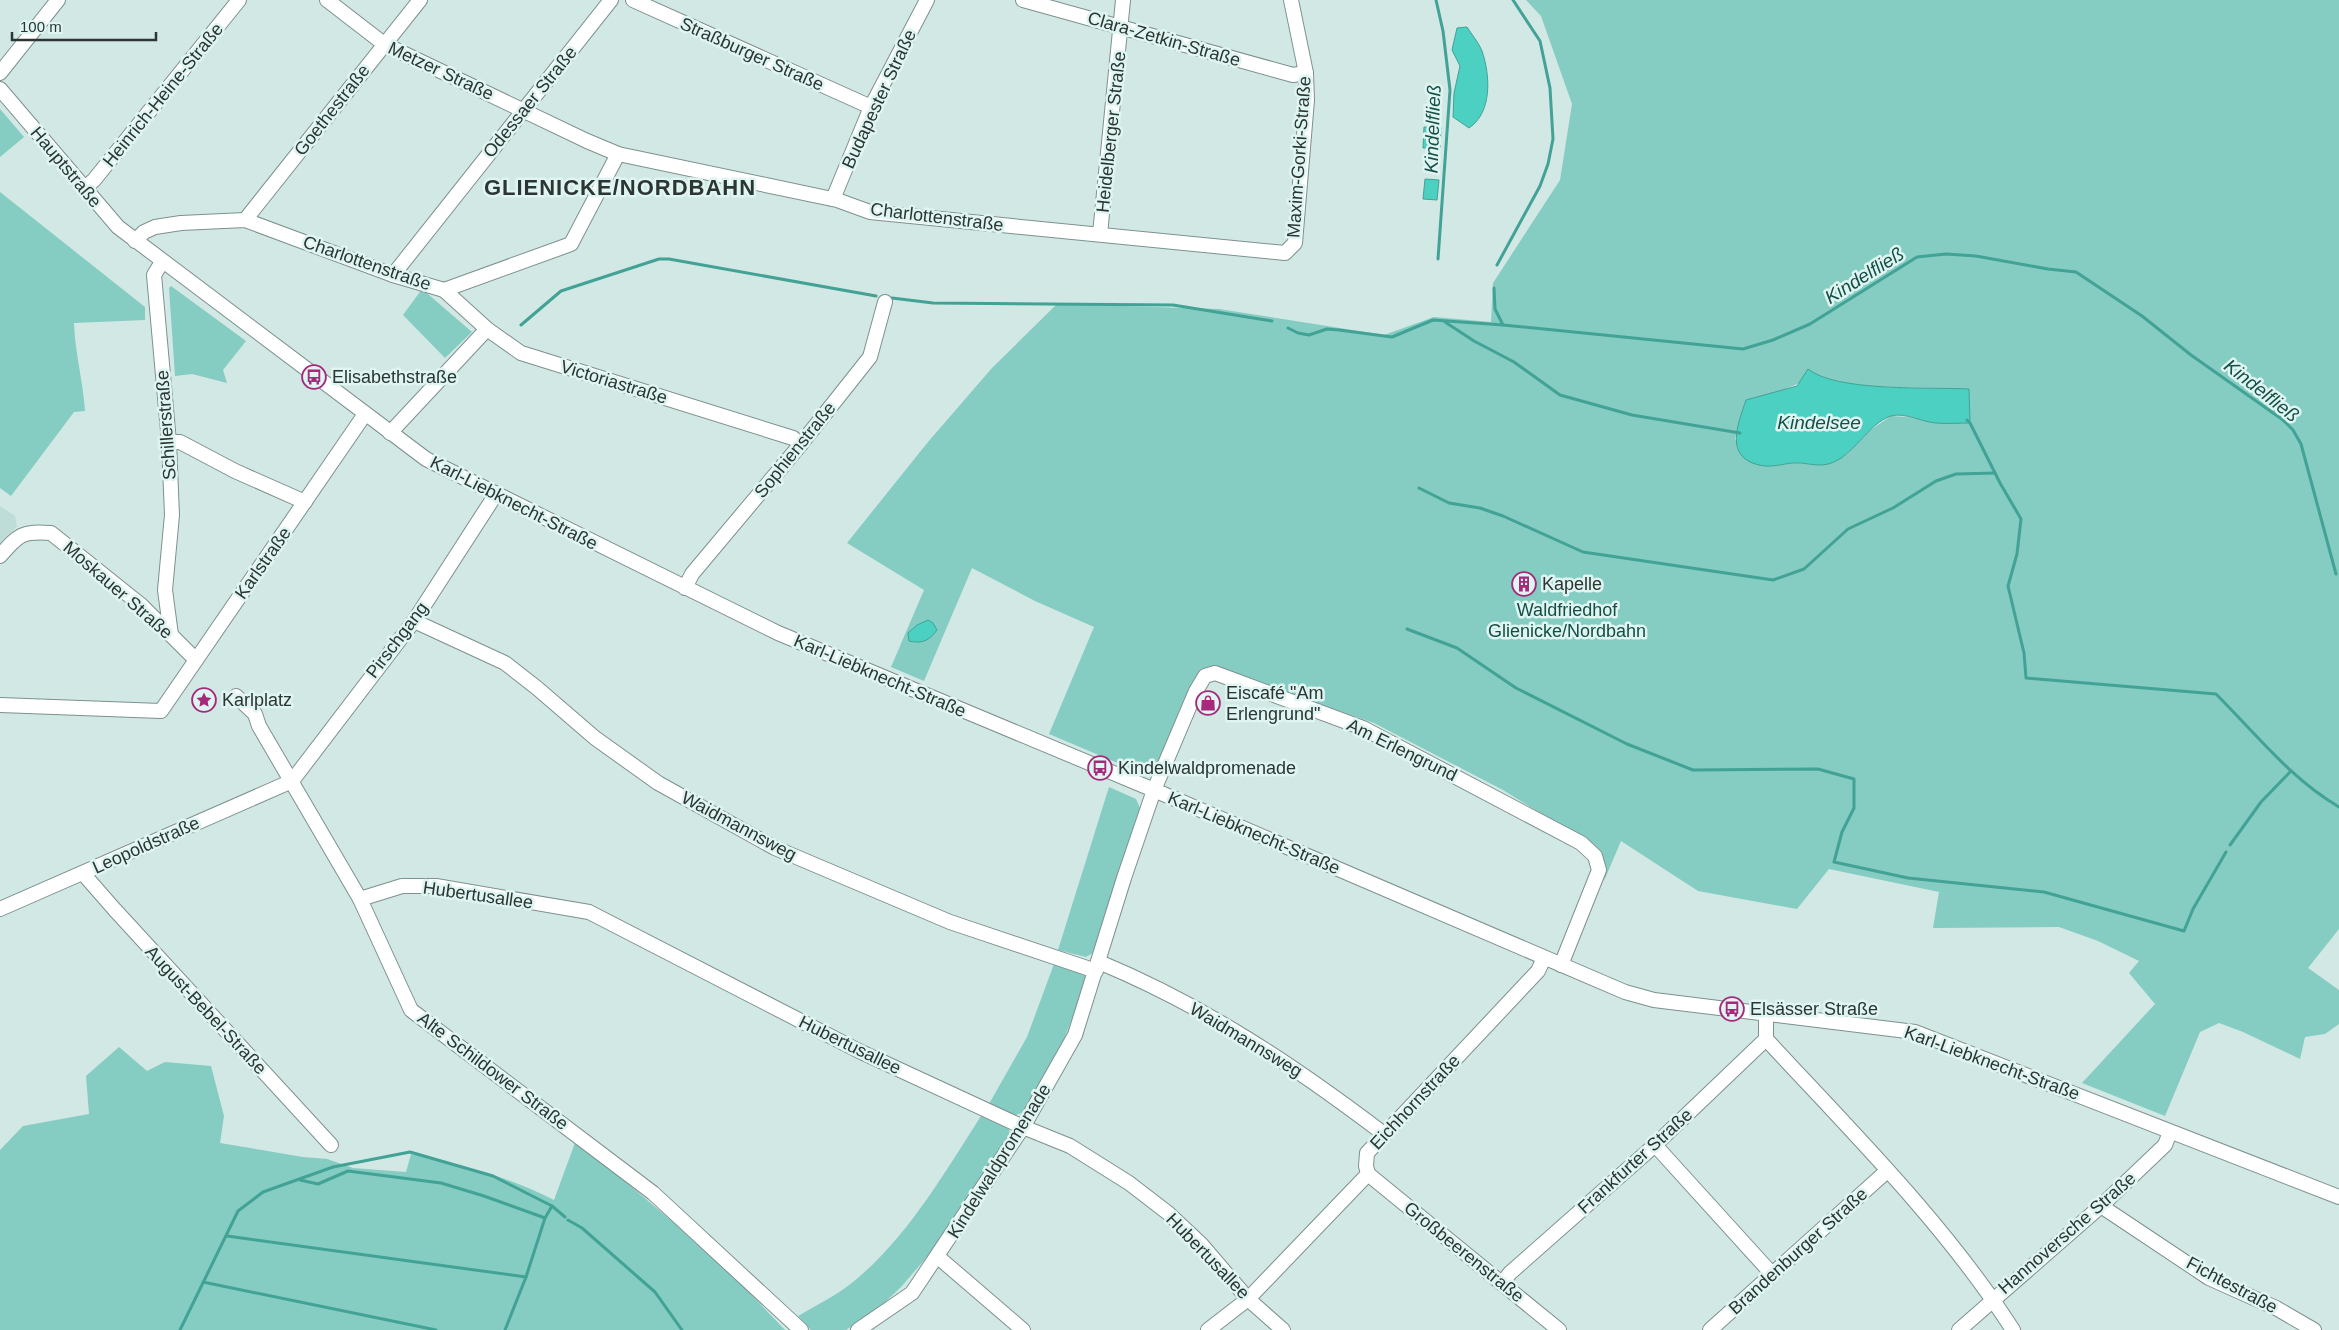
<svg xmlns="http://www.w3.org/2000/svg" width="2339" height="1330" font-family="Helvetica,sans-serif">
	<style>
		.built { fill: #beddd8 }
		.green { fill: #85ccc2; fill-rule: evenodd }
		.water { fill: #4bd0c1; stroke: #42a296 }
		.lines { fill: none; stroke-linecap: round; stroke-linejoin: round }
		.stream { stroke: #42a296; stroke-width: 3 }
		.minor-casing { stroke: #7d918e; stroke-width: 16 }
		.minor { stroke: #fff; stroke-width: 14 }
		.labels { text-anchor: middle; stroke-width: 5; stroke-linejoin: round; paint-order: stroke }
		.street-label { font-size: 18px; fill: #2c3533; stroke: #dff5f1 }
		.poi-label { font-size: 18px; fill: #2c3533; stroke: #dff5f1; text-anchor: start }
		.park-label { font-size: 18px; fill: #154e47; stroke: #dff5f1 }
		.water-label { font-size: 19px; font-style: italic; fill: #164f48; stroke: #dff5f1 }
		.district-label { font-size: 22px; font-weight: bold; letter-spacing: 1px; fill: #2c3533; stroke: #dff5f1 }
	</style>
	<rect width="100%" height="100%" fill="#d2e8e4"/>
	<path class="built" d="M0,506L15,516L17,526L0,545Z"/>
	<g class="green">
		<path d="M1526,0H2339V929L2308,968L2339,990V1024L2325,1034L2305,1037L2300,1059L2243,1032L2219,1023L2200,1032L2165,1116L2082,1083L2155,1004L2129,973L2139,961L2098,941L2059,927L1933,928L1939,892L1829,869L1797,909L1698,891L1621,841L1604,881C1606,868 1605,857 1596,848L1503,790L1374,723L1212,666L1200,669L1156,771L1146,775L1049,734L1094,627L1035,601L972,568L924,681L891,667L924,590L847,543L928,442L992,368L1057,304L1219,309L1384,335L1434,317L1491,322L1493,283L1560,180L1572,104L1541,16ZM1816,376L1854,386L1969,389L1970,423H1936L1907,417L1891,416L1869,431L1847,454L1827,464L1794,463L1773,466L1735,439L1746,400L1771,395Z"/>
		<path d="M0,109L24,137L0,157Z"/>
		<path d="M0,192L145,307V320L74,323C75,353 83,381 85,411L74,412L11,496L0,488Z"/>
		<path d="M171,286L246,341L223,370L227,383L192,374L175,376L169,288Z"/>
		<path d="M422,289L472,332L445,358L403,315Z"/>
		<path d="M1109,787L1136,799L1140,808L1096,951L1086,957L1058,950Z"/>
		<path d="M1054,964L1082,971L1087,980L1059,1052L1026,1111L1016,1115L989,1104L1027,1037Z"/>
		<path d="M119,1047L147,1071L165,1062L211,1066L224,1116L220,1143L303,1157L327,1159L353,1168L406,1172L411,1154C461,1164 509,1177 554,1200L576,1140L718,1260L785,1330H0V1150L23,1126L89,1114L86,1076Z"/>
		<path d="M981,1116L1008,1127L1011,1136L938,1244L901,1287L882,1305L846,1330H811L798,1316C819,1304 841,1293 859,1277C910,1233 945,1172 981,1116Z"/>
	</g>
	<g class="water">
		<path d="M1467,27C1472,35 1479,43 1482,51C1490,74 1493,112 1469,128L1453,117L1454,93L1460,66L1452,50L1457,28Z"/>
		<path d="M1424,127L1441,128L1440,148H1423Z"/>
		<path d="M1425,179L1439,180L1437,200L1423,199Z"/>
		<path d="M1808,369C1836,392 1930,387 1969,389L1970,423C1959,423 1947,424 1936,423C1922,422 1904,412 1891,416C1868,423 1853,458 1828,464C1817,467 1804,462 1793,463C1782,464 1771,468 1759,465C1724,457 1738,424 1746,400L1797,386Z"/>
		<path d="M928,620L933,623L937,630C929,641 922,644 909,641L908,633L917,625Z"/>
	</g>
	<g class="lines">
		<g class="stream">
			<path d="M1436,0L1443,31L1450,90L1438,259"/>
			<path d="M1497,265L1540,186L1548,164L1553,139L1550,88L1540,41L1513,0"/>
			<path d="M1494,288L1495,309L1503,325"/>
			<path d="M892,298L933,303L1173,305L1272,321"/>
			<path d="M1445,322L1474,341L1514,362L1560,395L1632,415L1740,433"/>
			<path d="M521,325L561,291L659,259H669L876,296"/>
			<path d="M1288,328L1298,333L1309,335L1327,329L1339,330L1392,337L1433,320L1503,325L1743,349L1773,340L1810,324L1917,257L1946,254L1976,256L2048,269L2076,272L2142,316L2191,355L2283,420L2293,430L2301,444L2336,574"/>
			<path d="M1967,420L1970,423L2000,483L2021,519L2017,554L2008,586L2024,653L2026,678L2216,694C2256,734 2290,778 2339,807"/>
			<path d="M1419,488L1449,503L1480,508L1503,516L1583,552L1773,580L1804,569L1848,529L1893,508L1936,481L1956,474L1995,473"/>
			<path d="M1407,629L1457,648L1516,688L1627,744L1693,770L1818,769L1854,779V808L1842,832L1834,862L1908,878L2044,892L2184,931L2193,909L2226,852"/>
			<path d="M2230,845L2261,802L2290,772"/>
			<path d="M300,1180L318,1184L348,1171L441,1183L484,1196L545,1218"/>
			<path d="M568,1220L582,1228L655,1292L682,1330"/>
			<path d="M227,1236L526,1277"/>
			<path d="M203,1282L436,1330"/>
			<path d="M180,1330L238,1211L263,1192L333,1167L410,1152L493,1176L552,1206L565,1217"/>
			<path d="M505,1330L526,1277L545,1218L552,1206"/>
		</g>
		<g class="minor-casing">
			<g id="minor">
				<path d="M327,0L384,44L587,141L618,154"/>
				<path d="M633,0L871,107"/>
				<path d="M1023,0L1293,75L1306,73"/>
				<path d="M0,73L58,0"/>
				<path d="M0,89L118,227L426,459L778,633L1154,790L1625,992L1654,1000L1915,1032L2339,1197"/>
				<path d="M85,188L94,180L239,0"/>
				<path d="M833,199L871,107L927,0"/>
				<path d="M245,220L420,0"/>
				<path d="M1100,234L1123,0"/>
				<path d="M135,241L144,232L155,227L181,223L245,220L393,275L444,290L571,244L618,154L837,200L870,212L1285,253L1295,243L1307,100L1306,73L1291,0"/>
				<path d="M162,262L154,275L169,442L172,515L165,590L171,635"/>
				<path d="M393,275L611,0"/>
				<path d="M444,290L487,329L521,353L793,438L801,444"/>
				<path d="M390,433L487,329"/>
				<path d="M169,442H180L235,471L305,502"/>
				<path d="M0,556C19,534 22,531 51,533L141,605L196,660"/>
				<path d="M685,588L692,574L801,444L870,357L885,302"/>
				<path d="M414,621L505,663L537,688L595,738L658,783L775,848L950,922L1096,971"/>
				<path d="M236,696L255,714L259,726L360,899L411,1010L653,1193L801,1330"/>
				<path d="M0,705L161,711L365,414"/>
				<path d="M84,873L87,878L115,910L331,1145"/>
				<path d="M360,899L402,886H436L589,912L859,1051L1023,1127L1070,1146L1129,1183L1168,1213L1201,1244L1248,1299L1283,1330"/>
				<path d="M0,909L292,781L414,621L496,494"/>
				<path d="M1099,962C1205,1006 1293,1065 1384,1134"/>
				<path d="M1766,1014V1039C1852,1132 1944,1223 2013,1330"/>
				<path d="M1655,1145L1772,1274"/>
				<path d="M1368,1174L1559,1330"/>
				<path d="M2101,1206L2209,1278L2276,1308L2314,1330"/>
				<path d="M938,1257L1023,1330"/>
				<path d="M1503,1282L1510,1273L1655,1145L1766,1039"/>
				<path d="M858,1330L912,1293L1023,1127L1075,1035L1124,878L1154,790L1196,691L1205,676L1215,673L1363,728L1581,843L1595,856L1599,870L1561,965"/>
				<path d="M1208,1330L1248,1299L1368,1174L1366,1166L1367,1153L1538,971L1544,958"/>
				<path d="M1710,1330L1887,1171"/>
				<path d="M1959,1330L2101,1206L2165,1145L2170,1132"/>
			</g>
		</g>
		<use href="#minor" class="minor"/>
	</g>
	<defs>
		<g id="bus-ring" transform="scale(1.25)"><circle r="9.5" fill="#dff5f1" stroke="#a6297b" stroke-width="1.5"/><path d="M-5-6H5V4H4V6H2V4H-2V6H-4V4H-5ZM-3.5-4V0h7V-4ZM-3.5 1.2v1.5H-2V1.2ZM2 1.2v1.5H3.5V1.2Z" fill="#a6297b"/></g>
		<g id="building-ring" transform="scale(1.25)"><circle r="9.5" fill="#dff5f1" stroke="#a6297b" stroke-width="1.5"/><path d="M-4-6H4V6H1V3H-1V6H-4ZM-2.5-4.3h1.7v1.8h-1.7ZM.8-4.3h1.7v1.8H.8ZM-2.5-1h1.7V.8h-1.7ZM.8-1h1.7V.8H.8Z" fill="#a6297b"/></g>
		<g id="sight-ring" transform="scale(1.25)"><circle r="9.5" fill="#dff5f1" stroke="#a6297b" stroke-width="1.5"/><path d="M0-6L1.8-2.2L6-1.7L2.9 1.2L3.7 5.4L0 3.3L-3.7 5.4L-2.9 1.2L-6-1.7L-1.8-2.2Z" fill="#a6297b"/></g>
		<g id="shop-ring" transform="scale(1.25)"><circle r="9.5" fill="#dff5f1" stroke="#a6297b" stroke-width="1.5"/><path d="M-5-2.5h2.3a2.7 3.5 0 0 1 5.4 0H5L5.5 6h-11ZM-1.5-2.5h3a1.5 2.3 0 0 0-3 0Z" fill="#a6297b"/></g>
	</defs>
	<g fill-rule="evenodd">
		<use href="#bus-ring" x="314" y="377"/>
		<use href="#building-ring" x="1524" y="584"/>
		<use href="#sight-ring" x="204" y="700"/>
		<use href="#shop-ring" x="1208" y="703"/>
		<use href="#bus-ring" x="1100" y="768"/>
		<use href="#bus-ring" x="1732" y="1009"/>
	</g>
	<g class="labels">
		<g class="street-label">
			<text transform="translate(1164 39) rotate(16)" y="6">Clara-Zetkin-Straße</text>
			<text transform="translate(752 54) rotate(24)" y="6">Straßburger Straße</text>
			<text transform="translate(441 71) rotate(25)" y="6">Metzer Straße</text>
			<text transform="translate(163 95) rotate(-51)" y="6">Heinrich-Heine-Straße</text>
			<text transform="translate(879 99) rotate(-65)" y="6">Budapester Straße</text>
			<text transform="translate(530 102) rotate(-51)" y="6">Odessaer Straße</text>
			<text transform="translate(332 110) rotate(-52)" y="6">Goethestraße</text>
			<text transform="translate(1111 132) rotate(-84)" y="6">Heidelberger Straße</text>
			<text transform="translate(1299 157) rotate(-86)" y="6">Maxim-Gorki-Straße</text>
			<text transform="translate(66 167) rotate(50)" y="6">Hauptstraße</text>
			<text transform="translate(937 217) rotate(7)" y="6">Charlottenstraße</text>
			<text transform="translate(367 263) rotate(19)" y="6">Charlottenstraße</text>
			<text transform="translate(614 382) rotate(17)" y="6">Victoriastraße</text>
			<text transform="translate(166 425) rotate(-94)" y="6">Schillerstraße</text>
			<text transform="translate(795 450) rotate(-51)" y="6">Sophienstraße</text>
			<text transform="translate(514 503) rotate(27)" y="6">Karl-Liebknecht-Straße</text>
			<text transform="translate(263 563) rotate(-55)" y="6">Karlstraße</text>
			<text transform="translate(118 590) rotate(41)" y="6">Moskauer Straße</text>
			<text transform="translate(397 640) rotate(-53)" y="6">Pirschgang</text>
			<text transform="translate(880 676) rotate(23)" y="6">Karl-Liebknecht-Straße</text>
			<text transform="translate(1402 750) rotate(26)" y="6">Am Erlengrund</text>
			<text transform="translate(739 826) rotate(28)" y="6">Waidmannsweg</text>
			<text transform="translate(1254 833) rotate(23)" y="6">Karl-Liebknecht-Straße</text>
			<text transform="translate(146 845) rotate(-24)" y="6">Leopoldstraße</text>
			<text transform="translate(478 895) rotate(8)" y="6">Hubertusallee</text>
			<text transform="translate(206 1010) rotate(47)" y="6">August-Bebel-Straße</text>
			<text transform="translate(1246 1040) rotate(31)" y="6">Waidmannsweg</text>
			<text transform="translate(850 1045) rotate(26)" y="6">Hubertusallee</text>
			<text transform="translate(1992 1063) rotate(20)" y="6">Karl-Liebknecht-Straße</text>
			<text transform="translate(493 1071) rotate(37)" y="6">Alte Schildower Straße</text>
			<text transform="translate(1415 1102) rotate(-47)" y="6">Eichhornstraße</text>
			<text transform="translate(999 1161) rotate(-58)" y="6">Kindelwaldpromenade</text>
			<text transform="translate(1635 1161) rotate(-42)" y="6">Frankfurter Straße</text>
			<text transform="translate(2067 1233) rotate(-41)" y="6">Hannoversche Straße</text>
			<text transform="translate(1798 1251) rotate(-42)" y="6">Brandenburger Straße</text>
			<text transform="translate(1464 1252) rotate(39)" y="6">Großbeerenstraße</text>
			<text transform="translate(1208 1256) rotate(46)" y="6">Hubertusallee</text>
			<text transform="translate(2232 1285) rotate(28)" y="6">Fichtestraße</text>
		</g>
		<g class="poi-label">
			<text x="332" y="383">Elisabethstraße</text>
			<text x="1542" y="590">Kapelle</text>
			<text x="1226" y="699">Eiscafé "Am<tspan x="1226" dy="21">Erlengrund"</tspan></text>
			<text x="222" y="706">Karlplatz</text>
			<text x="1118" y="774">Kindelwaldpromenade</text>
			<text x="1750" y="1015">Elsässer Straße</text>
		</g>
		<g class="park-label">
			<text x="1567" y="616">Waldfriedhof<tspan x="1567" dy="21">Glienicke/Nordbahn</tspan></text>
		</g>
		<g class="water-label">
			<text transform="translate(1432 129) rotate(-88)" y="7">Kindelfließ</text>
			<text transform="translate(1864 275) rotate(-32)" y="7">Kindelfließ</text>
			<text transform="translate(2262 390) rotate(38)" y="7">Kindelfließ</text>
			<text x="1819" y="429">Kindelsee</text>
		</g>
		<g class="district-label">
			<text x="620" y="195">GLIENICKE/NORDBAHN</text>
		</g>
	</g>
	<path d="M12 32v8h144v-8" fill="none" stroke="#2c3533" stroke-width="2.5"/>
	<text x="20" y="32" font-size="15" fill="#2c3533" stroke="#dff5f1" stroke-width="4" paint-order="stroke">100 m</text>
</svg>
